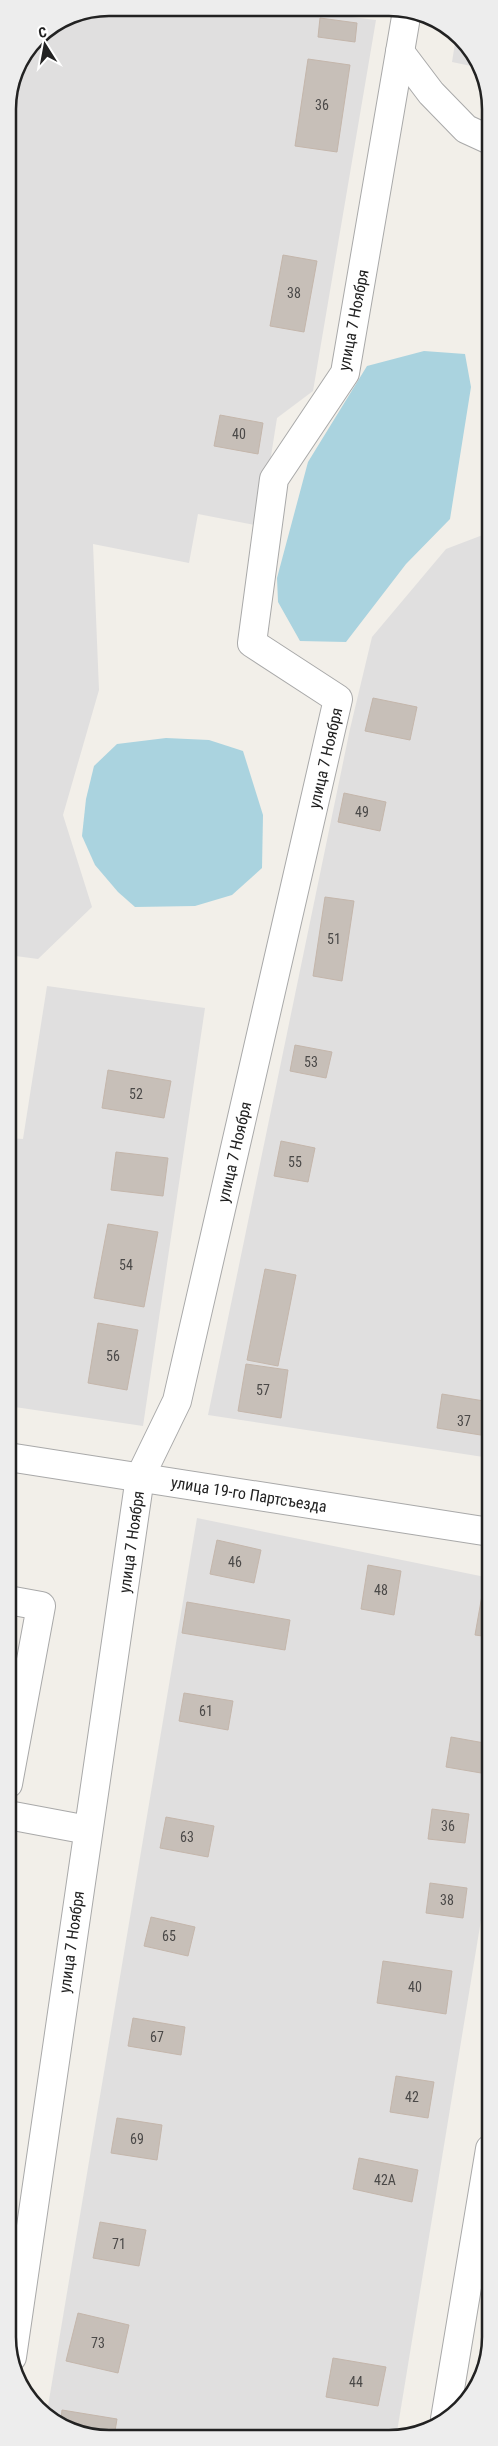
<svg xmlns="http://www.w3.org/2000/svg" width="498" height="2446" font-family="'Roboto Condensed',sans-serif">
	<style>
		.residential { fill: #e0dfdf }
		.water { fill: #aad3df }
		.building { fill: #c7bfb8; stroke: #c4b6ab }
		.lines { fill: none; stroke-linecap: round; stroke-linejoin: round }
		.minor-casing { stroke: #a9a9a9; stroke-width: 30 }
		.minor { stroke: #fff; stroke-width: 28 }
		.labels { text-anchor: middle; stroke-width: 4; stroke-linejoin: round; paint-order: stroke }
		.number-label { font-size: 14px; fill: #4b4948 }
		.street-label { font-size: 16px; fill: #222; stroke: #fff }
		.rim { fill: none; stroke: #222; stroke-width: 2.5 }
	</style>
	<rect width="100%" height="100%" fill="#f2efe9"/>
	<g class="residential">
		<path d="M109,8L296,10L376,20L313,391L277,418L260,526L198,514L189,563L93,544L99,690L63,815L92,907L38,959L8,955V103L15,70L38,37L71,15Z"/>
		<path d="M456,37L465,42L476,67L452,62Z"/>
		<path d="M490,523V1458L208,1415L350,729L372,637L446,549L488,533Z"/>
		<path d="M47,986L205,1008L143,1426L8,1406V1138L23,1139Z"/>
		<path d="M197,1518L490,1578V1865L396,2438L89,2436L47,2412Z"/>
	</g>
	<g class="water">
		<path d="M424,351L465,354L471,387L450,519L406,564L346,642L300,641L278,602L277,578L308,462L367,366Z"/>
		<path d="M166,738L209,740L243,751L263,815L262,868L232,895L195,906L135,907L118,892L95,865L82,836L86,799L94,766L117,744Z"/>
	</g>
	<g class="building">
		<path d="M320,18L357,23L355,42L318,37Z"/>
		<path d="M308,59L350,65L337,152L295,146Z"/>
		<path d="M283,255L317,261L304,332L270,326Z"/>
		<path d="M220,415L263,423L258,454L214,446Z"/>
		<path d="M373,698L417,707L410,740L365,731Z"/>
		<path d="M344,793L386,802L380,831L338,822Z"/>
		<path d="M325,897L354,901L342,981L313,976Z"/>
		<path d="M295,1045L332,1052L326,1078L290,1071Z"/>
		<path d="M108,1070L171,1081L164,1118L102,1108Z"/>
		<path d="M281,1141L315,1148L308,1182L274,1176Z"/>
		<path d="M116,1152L168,1158L163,1196L111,1190Z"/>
		<path d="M108,1224L158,1232L144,1307L94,1298Z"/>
		<path d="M265,1269L296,1275L278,1366L247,1360Z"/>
		<path d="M98,1323L138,1330L127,1390L88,1383Z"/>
		<path d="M246,1364L288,1370L281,1418L238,1411Z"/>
		<path d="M442,1394L490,1402L487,1436L437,1428Z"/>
		<path d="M217,1540L261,1550L254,1583L210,1574Z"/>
		<path d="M368,1565L401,1571L394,1615L361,1609Z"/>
		<path d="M484,1584L490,1585V1637L475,1635Z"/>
		<path d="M187,1602L290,1620L285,1650L182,1633Z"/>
		<path d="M184,1693L233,1701L228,1730L179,1721Z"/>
		<path d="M451,1737L490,1744L487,1774L446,1767Z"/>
		<path d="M432,1809L469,1814L465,1843L428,1839Z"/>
		<path d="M166,1817L214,1826L208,1857L160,1848Z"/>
		<path d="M430,1883L467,1888L463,1918L426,1913Z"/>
		<path d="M151,1917L195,1927L188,1956L144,1946Z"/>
		<path d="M383,1961L452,1971L446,2014L377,2003Z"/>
		<path d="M133,2018L185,2027L181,2055L128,2046Z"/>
		<path d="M396,2076L434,2082L428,2118L390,2112Z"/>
		<path d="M117,2118L162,2125L157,2160L111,2153Z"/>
		<path d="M359,2158L418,2170L412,2202L353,2189Z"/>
		<path d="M100,2222L146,2230L139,2266L93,2258Z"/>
		<path d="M78,2313L129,2325L118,2373L66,2361Z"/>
		<path d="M333,2358L386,2367L378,2406L326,2397Z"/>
		<path d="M62,2410L117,2419L114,2437L89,2436L61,2420Z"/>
	</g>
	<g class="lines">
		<g class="minor-casing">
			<g id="minor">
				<path d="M400,52L431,93L466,129L490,140"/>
				<path d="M8,1457L490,1532"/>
				<path d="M8,1600L41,1606L8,1784"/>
				<path d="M8,1815L88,1830"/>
				<path d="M12,2357L140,1477L177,1401L338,699L252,643L274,479L345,373L407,11"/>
				<path d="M445,2419L490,2149"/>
			</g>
		</g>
		<use href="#minor" class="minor"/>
	</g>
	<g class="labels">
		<g class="number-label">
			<text x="322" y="110">36</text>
			<text x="294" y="298">38</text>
			<text x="239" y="439">40</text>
			<text x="362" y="817">49</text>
			<text x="334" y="944">51</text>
			<text x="311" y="1067">53</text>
			<text x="136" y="1099">52</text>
			<text x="295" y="1167">55</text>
			<text x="126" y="1270">54</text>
			<text x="113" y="1361">56</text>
			<text x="263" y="1395">57</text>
			<text x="464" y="1426">37</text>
			<text x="235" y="1567">46</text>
			<text x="381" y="1595">48</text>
			<text x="206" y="1716">61</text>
			<text x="448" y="1831">36</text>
			<text x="187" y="1842">63</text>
			<text x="447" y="1905">38</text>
			<text x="169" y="1941">65</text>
			<text x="415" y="1992">40</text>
			<text x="157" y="2042">67</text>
			<text x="412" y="2102">42</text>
			<text x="137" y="2144">69</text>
			<text x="385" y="2185">42А</text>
			<text x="119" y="2249">71</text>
			<text x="98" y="2348">73</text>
			<text x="356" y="2387">44</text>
		</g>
		<g class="street-label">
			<text transform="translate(353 320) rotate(-79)" y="6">улица 7 Ноября</text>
			<text transform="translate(325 758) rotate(-77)" y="6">улица 7 Ноября</text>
			<text transform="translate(234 1152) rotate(-77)" y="6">улица 7 Ноября</text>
			<text transform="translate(249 1494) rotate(9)" y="6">улица 19-го Партсъезда</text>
			<text transform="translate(131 1542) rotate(-82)" y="6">улица 7 Ноября</text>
			<text transform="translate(71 1942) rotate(-82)" y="6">улица 7 Ноября</text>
		</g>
	</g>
	<path d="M0 0H498V2446H0ZM109 16H389A93 93 0 0 1 482 109V2337A93 93 0 0 1 389 2430H109A93 93 0 0 1 16 2337V109A93 93 0 0 1 109 16Z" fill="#ededed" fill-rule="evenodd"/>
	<path class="rim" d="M109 16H389A93 93 0 0 1 482 109V2337A93 93 0 0 1 389 2430H109A93 93 0 0 1 16 2337V109A93 93 0 0 1 109 16Z"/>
	<g transform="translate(45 45) rotate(349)" stroke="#ffffff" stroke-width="4" paint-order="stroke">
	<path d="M0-4L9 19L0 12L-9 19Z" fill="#222222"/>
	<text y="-8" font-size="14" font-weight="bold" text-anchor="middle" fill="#222222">С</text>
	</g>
</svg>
